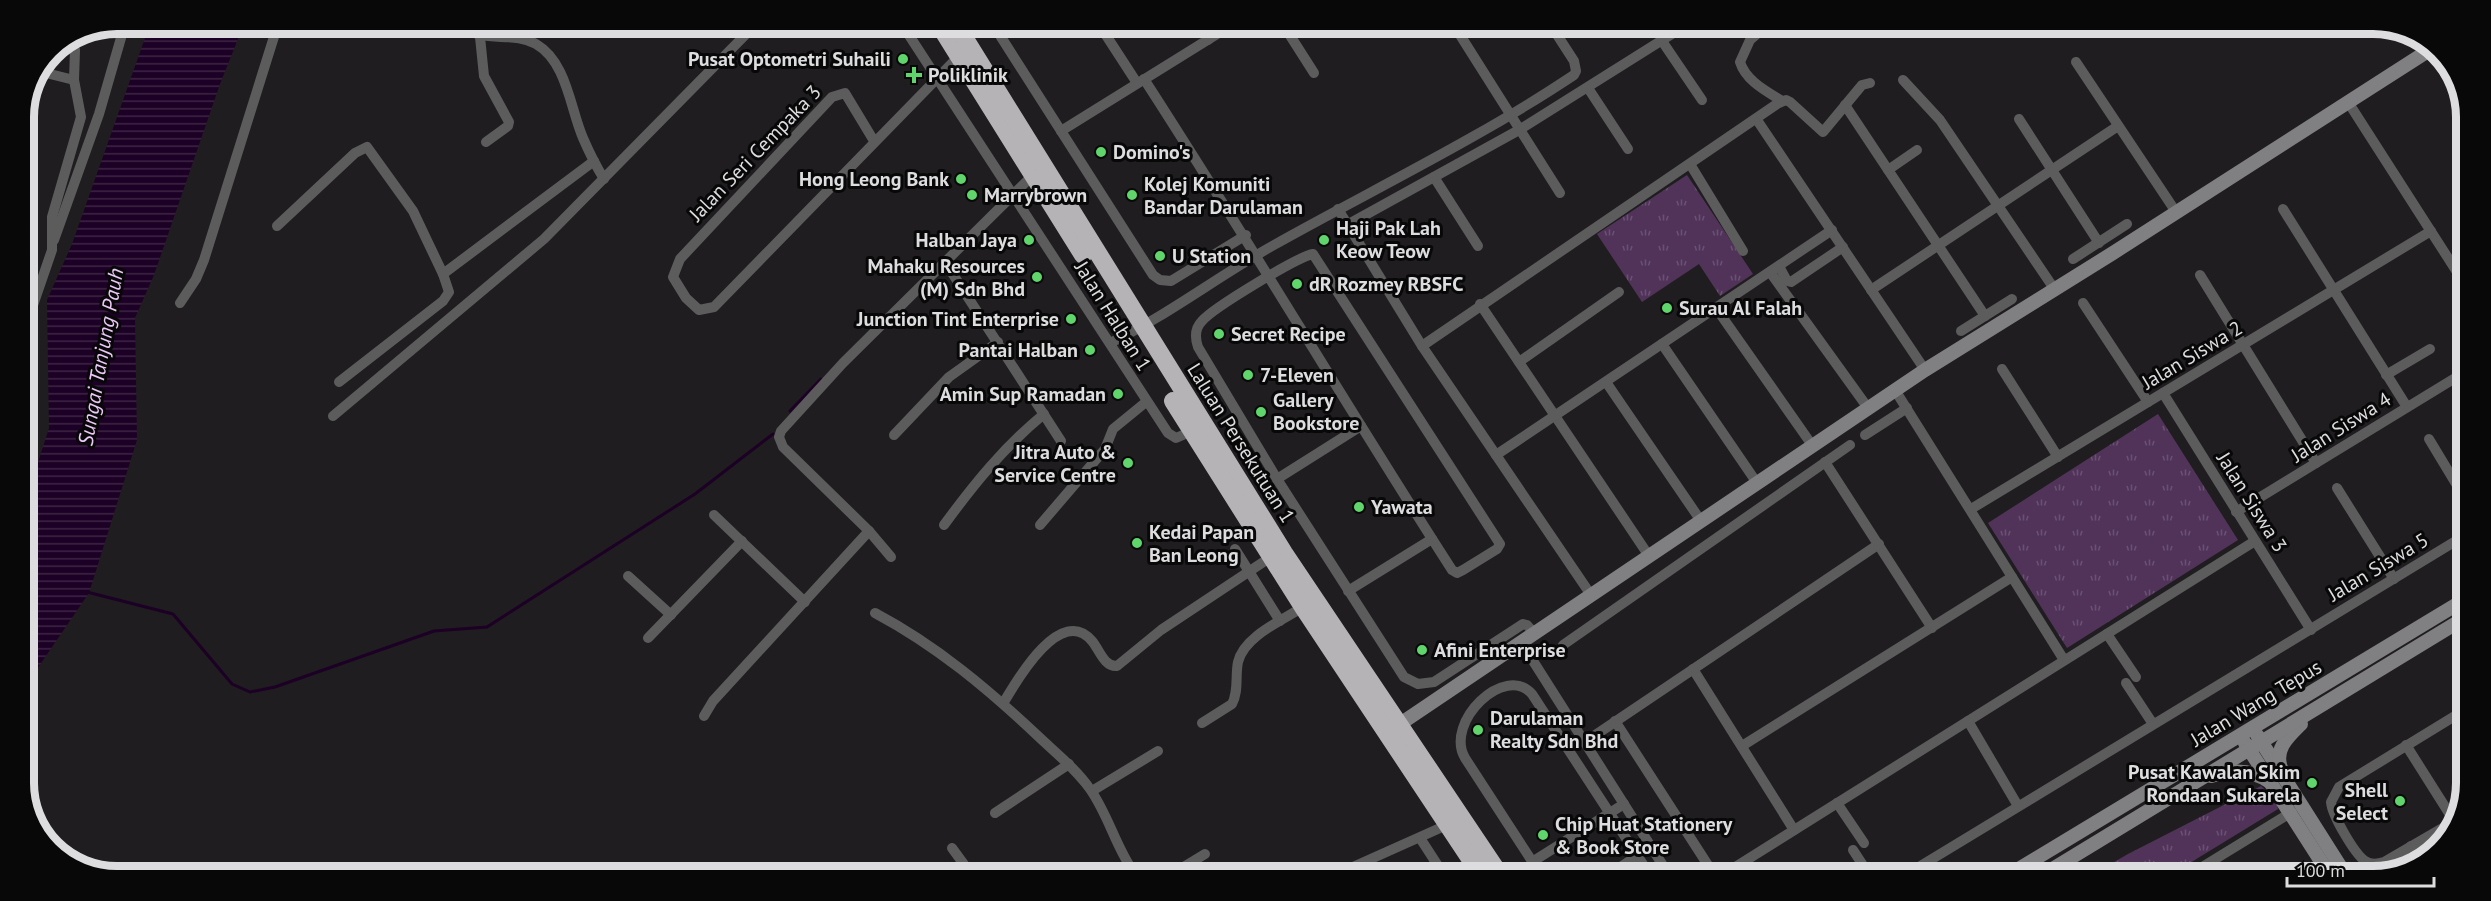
<svg xmlns="http://www.w3.org/2000/svg" width="2491" height="901" font-family="'PT Sans',sans-serif">
	<style>
		.park { fill: url(#park-tufts) }
		.water { fill: url(#water-rules) }
		.lines { fill: none; stroke-linecap: round; stroke-linejoin: round }
		.stream { stroke: #1d0025; stroke-width: 3 }
		.street { stroke: #5d5c5d; stroke-width: 10 }
		.secondary { stroke: #807f81; stroke-width: 14 }
		.highway { stroke: #b5b3b6; stroke-width: 18 }
		.poi-dot { fill: #5fd56b; stroke: #090809; stroke-width: 2 }
		.labels { text-anchor: middle; stroke-width: 6; stroke-linejoin: round; paint-order: stroke }
		.poi-label { font-size: 20px; font-weight: bold; fill: #dddcde; stroke: #090809; text-anchor: start }
		.street-label { font-size: 20px; fill: #dddcde; stroke: #090809 }
		.water-label { font-size: 21px; font-style: italic; fill: #ebc9f6; stroke: #090809 }
		.rim { fill: none; stroke: #dddcde; stroke-width: 8 }
	</style>
	<defs>
		<pattern id="park-tufts" width="24" height="20" patternUnits="userSpaceOnUse" patternTransform="scale(1.5)"><rect width="24" height="20" fill="#51335a"/><path d="M3 7l-1-3M5 7V3M7 7l1-3M15 17l-1-3M17 17v-4M19 17l1-3" fill="none" stroke="#6a5071"/></pattern>
		<pattern id="water-rules" width="6" height="5" patternUnits="userSpaceOnUse" patternTransform="scale(1.5)"><rect width="6" height="5" fill="#1d0025"/><path d="M0 2.5h6" fill="none" stroke="#3d2544"/></pattern>
	</defs>
	<rect width="100%" height="100%" fill="#1f1d20"/>
	<g class="park">
		<path d="M1687,175L1753,274L1720,296L1699,264L1642,302L1597,234Z"/>
		<path d="M2158,414L2238,540L2067,648L1988,523Z"/>
		<path d="M2261,786L2276,800L2278,809L2167,877L2090,876L2128,854Z"/>
	</g>
	<path class="water" d="M150,24H244L220,84L154,275L135,318L137,440L89,593L24,688V506L49,428L47,300L72,244Z"/>
	<g class="lines">
		<g class="stream">
			<path d="M790,411L821,379"/>
			<path d="M87,592L173,614L232,684L250,692L275,687L434,631L487,627L695,494L773,434"/>
		</g>
		<g class="street">
			<path d="M463,25C481,45 512,30 536,44C567,62 570,108 583,138C589,152 596,166 604,179"/>
			<path d="M903,26L1168,433L1176,438L1192,431"/>
			<path d="M994,26L1153,275L1160,280L1171,281L1246,235"/>
			<path d="M1100,26L1137,83"/>
			<path d="M1200,26L1208,40"/>
			<path d="M1284,26L1314,73"/>
			<path d="M1369,27H1380"/>
			<path d="M1455,27L1560,193"/>
			<path d="M1764,28L1750,40L1740,62C1746,81 1766,91 1782,101"/>
			<path d="M962,33L974,26"/>
			<path d="M480,37L484,76L509,122L508,126L486,142"/>
			<path d="M1662,41L1702,100"/>
			<path d="M2076,62L2176,212"/>
			<path d="M42,72L74,80"/>
			<path d="M1144,79C1249,241 1347,407 1452,570L1457,573L1463,570L1497,549L1500,544L1313,254C1297,257 1213,308 1202,321C1195,328 1195,338 1198,347L1277,479L1404,677L1418,684L1434,682L1523,624L1527,625L1534,633"/>
			<path d="M1903,80L1940,120L2055,290"/>
			<path d="M1588,88L1628,149"/>
			<path d="M2348,102L2466,286"/>
			<path d="M1845,105L1985,316"/>
			<path d="M2019,119L2099,243"/>
			<path d="M1757,120L1925,370"/>
			<path d="M1061,131L1230,26"/>
			<path d="M874,141L845,93L832,97L680,259L673,277L686,298L699,310L714,307L959,56"/>
			<path d="M1690,164L1743,251"/>
			<path d="M1888,170L1917,150"/>
			<path d="M1434,177L1478,246"/>
			<path d="M1338,209L1422,346L1591,595"/>
			<path d="M2283,209L2407,407"/>
			<path d="M1347,225L1519,130L1683,27"/>
			<path d="M277,226L355,153L367,147L413,211L443,274"/>
			<path d="M54,240L99,114L125,24"/>
			<path d="M2073,259L2127,224"/>
			<path d="M945,262L1061,441"/>
			<path d="M1779,266L1787,281L1791,282L1843,247"/>
			<path d="M1770,272L1868,408"/>
			<path d="M2200,275L2316,463"/>
			<path d="M1871,290L2118,126"/>
			<path d="M180,303L196,279L204,260L278,24"/>
			<path d="M2083,303L2148,402"/>
			<path d="M1480,304L1649,556"/>
			<path d="M1716,308L1812,445"/>
			<path d="M1961,331L2012,299"/>
			<path d="M1110,343C1167,316 1218,276 1274,245C1374,189 1478,139 1574,75L1576,71L1574,61L1552,27"/>
			<path d="M1662,344L1757,483"/>
			<path d="M1422,346L1777,104L1786,100L1790,102L1823,132L1862,85L1870,83"/>
			<path d="M1519,362L1619,292"/>
			<path d="M2002,369L2058,457"/>
			<path d="M2386,375L2430,349"/>
			<path d="M339,382L443,301L449,292L443,274L594,161"/>
			<path d="M1606,382L1701,521"/>
			<path d="M1895,390L2064,660"/>
			<path d="M2163,393L2311,630"/>
			<path d="M333,416L544,239L755,25"/>
			<path d="M24,434L30,410L26,364L29,317L52,250V217L81,117L74,80L75,50L71,43"/>
			<path d="M894,435L949,377L998,342"/>
			<path d="M1865,435L1907,408"/>
			<path d="M2429,439L2464,497"/>
			<path d="M1496,455L1832,230"/>
			<path d="M1825,462L1932,628"/>
			<path d="M1277,479L1361,426"/>
			<path d="M2337,488L2394,579"/>
			<path d="M1971,509L2431,231"/>
			<path d="M2236,512L2465,372"/>
			<path d="M714,515L805,602"/>
			<path d="M944,525C974,484 1004,447 1044,414"/>
			<path d="M1040,525L1105,449L1113,429L1146,402"/>
			<path d="M1235,549L1280,621"/>
			<path d="M891,557L869,531L783,447L779,437L781,431L843,363L1033,175"/>
			<path d="M628,576L671,615"/>
			<path d="M1348,591L1432,539"/>
			<path d="M875,613C937,646 988,689 1039,737C1057,754 1076,769 1090,789C1109,816 1116,848 1135,874"/>
			<path d="M2107,634L2136,677"/>
			<path d="M648,638L742,541"/>
			<path d="M1521,642L1669,875"/>
			<path d="M1563,645L1850,445"/>
			<path d="M1693,669L1794,830"/>
			<path d="M2126,683L2153,724"/>
			<path d="M1004,702C1017,680 1061,604 1092,641C1099,649 1104,667 1117,666L1161,630L1271,557"/>
			<path d="M704,716L713,701L869,531"/>
			<path d="M1615,721L1715,876"/>
			<path d="M1968,721L2018,806"/>
			<path d="M1202,723L1232,704C1239,691 1235,676 1238,662C1244,636 1283,620 1303,607"/>
			<path d="M1585,742L1879,544"/>
			<path d="M2406,745L2454,821"/>
			<path d="M1742,746L2012,577"/>
			<path d="M1092,791L1158,751"/>
			<path d="M1837,803L1864,843"/>
			<path d="M995,813L1069,764"/>
			<path d="M2458,819L2384,862C2378,864 2371,865 2365,861C2354,853 2332,815 2331,802L2339,787L2463,711"/>
			<path d="M1420,838L1444,875"/>
			<path d="M2411,846L2421,861"/>
			<path d="M952,848L971,874"/>
			<path d="M1853,850L1870,876"/>
			<path d="M1532,862L1624,804"/>
			<path d="M2419,862L2434,853"/>
			<path d="M887,867L894,874"/>
			<path d="M1172,874L1205,854"/>
			<path d="M1335,875L1449,824"/>
			<path d="M1541,875L1465,758C1444,722 1505,663 1532,694L1650,875"/>
			<path d="M1609,875L1637,856"/>
			<path d="M1721,876L2255,541"/>
			<path d="M1904,876L2464,536"/>
			<path d="M2186,877L2292,812"/>
		</g>
		<g class="secondary">
			<path d="M1400,724L1925,370L2113,253L2431,49"/>
			<path d="M2257,735L2347,877"/>
			<path d="M2245,743L2331,877"/>
			<path d="M2281,768C2274,749 2288,737 2301,724"/>
			<path d="M2211,776C2230,770 2252,769 2270,782"/>
			<path d="M2007,876L2464,600"/>
			<path d="M2041,876L2463,619"/>
		</g>
		<g class="highway">
			<path d="M940,26L1083,255"/>
			<path d="M957,26L1284,553L1500,875"/>
			<path d="M1173,401L1303,607L1481,875"/>
		</g>
	</g>
	<g class="poi-dot">
		<circle cx="903" cy="59" r="6"/>
		<path d="M911 66h6v6h6v6h-6v6h-6v-6h-6v-6h6z"/>
		<circle cx="1101" cy="152" r="6"/>
		<circle cx="961" cy="179" r="6"/>
		<circle cx="972" cy="195" r="6"/>
		<circle cx="1132" cy="195" r="6"/>
		<circle cx="1029" cy="240" r="6"/>
		<circle cx="1324" cy="240" r="6"/>
		<circle cx="1160" cy="256" r="6"/>
		<circle cx="1037" cy="277" r="6"/>
		<circle cx="1297" cy="284" r="6"/>
		<circle cx="1667" cy="308" r="6"/>
		<circle cx="1071" cy="319" r="6"/>
		<circle cx="1219" cy="334" r="6"/>
		<circle cx="1090" cy="350" r="6"/>
		<circle cx="1248" cy="375" r="6"/>
		<circle cx="1118" cy="394" r="6"/>
		<circle cx="1261" cy="412" r="6"/>
		<circle cx="1128" cy="463" r="6"/>
		<circle cx="1359" cy="507" r="6"/>
		<circle cx="1137" cy="543" r="6"/>
		<circle cx="1422" cy="650" r="6"/>
		<circle cx="1478" cy="730" r="6"/>
		<circle cx="2312" cy="783" r="6"/>
		<circle cx="2400" cy="801" r="6"/>
		<circle cx="1543" cy="835" r="6"/>
	</g>
	<g class="labels">
		<g class="poi-label">
			<text x="891" y="66" text-anchor="end">Pusat Optometri Suhaili</text>
			<text x="928" y="82">Poliklinik</text>
			<text x="1113" y="159">Domino's</text>
			<text x="949" y="186" text-anchor="end">Hong Leong Bank</text>
			<text x="1144" y="191">Kolej Komuniti<tspan x="1144" dy="23">Bandar Darulaman</tspan></text>
			<text x="984" y="202">Marrybrown</text>
			<text x="1336" y="235">Haji Pak Lah<tspan x="1336" dy="23">Keow Teow</tspan></text>
			<text x="1017" y="247" text-anchor="end">Halban Jaya</text>
			<text x="1172" y="263">U Station</text>
			<text x="1025" y="273" text-anchor="end">Mahaku Resources<tspan x="1025" dy="23">(M) Sdn Bhd</tspan></text>
			<text x="1309" y="291">dR Rozmey RBSFC</text>
			<text x="1679" y="315">Surau Al Falah</text>
			<text x="1059" y="326" text-anchor="end">Junction Tint Enterprise</text>
			<text x="1231" y="341">Secret Recipe</text>
			<text x="1078" y="357" text-anchor="end">Pantai Halban</text>
			<text x="1260" y="382">7-Eleven</text>
			<text x="1106" y="401" text-anchor="end">Amin Sup Ramadan</text>
			<text x="1273" y="407">Gallery<tspan x="1273" dy="23">Bookstore</tspan></text>
			<text x="1116" y="459" text-anchor="end">Jitra Auto &amp;<tspan x="1116" dy="23">Service Centre</tspan></text>
			<text x="1371" y="514">Yawata</text>
			<text x="1149" y="539">Kedai Papan<tspan x="1149" dy="23">Ban Leong</tspan></text>
			<text x="1434" y="657">Afini Enterprise</text>
			<text x="1490" y="725">Darulaman<tspan x="1490" dy="23">Realty Sdn Bhd</tspan></text>
			<text x="2300" y="779" text-anchor="end">Pusat Kawalan Skim<tspan x="2300" dy="23">Rondaan Sukarela</tspan></text>
			<text x="2388" y="797" text-anchor="end">Shell<tspan x="2388" dy="23">Select</tspan></text>
			<text x="1555" y="831">Chip Huat Stationery<tspan x="1555" dy="23">&amp; Book Store</tspan></text>
		</g>
		<g class="street-label">
			<text transform="translate(755 153) rotate(-46)" y="7">Jalan Seri Cempaka 3</text>
			<text transform="translate(1113 316) rotate(58)" y="7">Jalan Halban 1</text>
			<text transform="translate(2192 355) rotate(-31)" y="7">Jalan Siswa 2</text>
			<text transform="translate(2341 427) rotate(-32)" y="7">Jalan Siswa 4</text>
			<text transform="translate(1241 443) rotate(58)" y="7">Laluan Persekutuan 1</text>
			<text transform="translate(2252 502) rotate(58)" y="7">Jalan Siswa 3</text>
			<text transform="translate(2378 567) rotate(-31)" y="7">Jalan Siswa 5</text>
			<text transform="translate(2256 703) rotate(-31)" y="7">Jalan Wang Tepus</text>
		</g>
		<g class="water-label">
			<text transform="translate(101 357) rotate(-80)" y="7">Sungai Tanjung Pauh</text>
		</g>
	</g>
	<path d="M0 0H2491V901H0ZM117 34H2373A83 83 0 0 1 2456 117V783A83 83 0 0 1 2373 866H117A83 83 0 0 1 34 783V117A83 83 0 0 1 117 34Z" fill="#090809" fill-rule="evenodd"/>
	<path class="rim" d="M117 34H2373A83 83 0 0 1 2456 117V783A83 83 0 0 1 2373 866H117A83 83 0 0 1 34 783V117A83 83 0 0 1 117 34Z"/>
	<path d="M2287 877v9h147v-9" fill="none" stroke="#dddcde" stroke-width="3"/>
	<text x="2296" y="877" font-size="18" fill="#dddcde" stroke="#090809" stroke-width="4.5" paint-order="stroke">100 m</text>
</svg>
